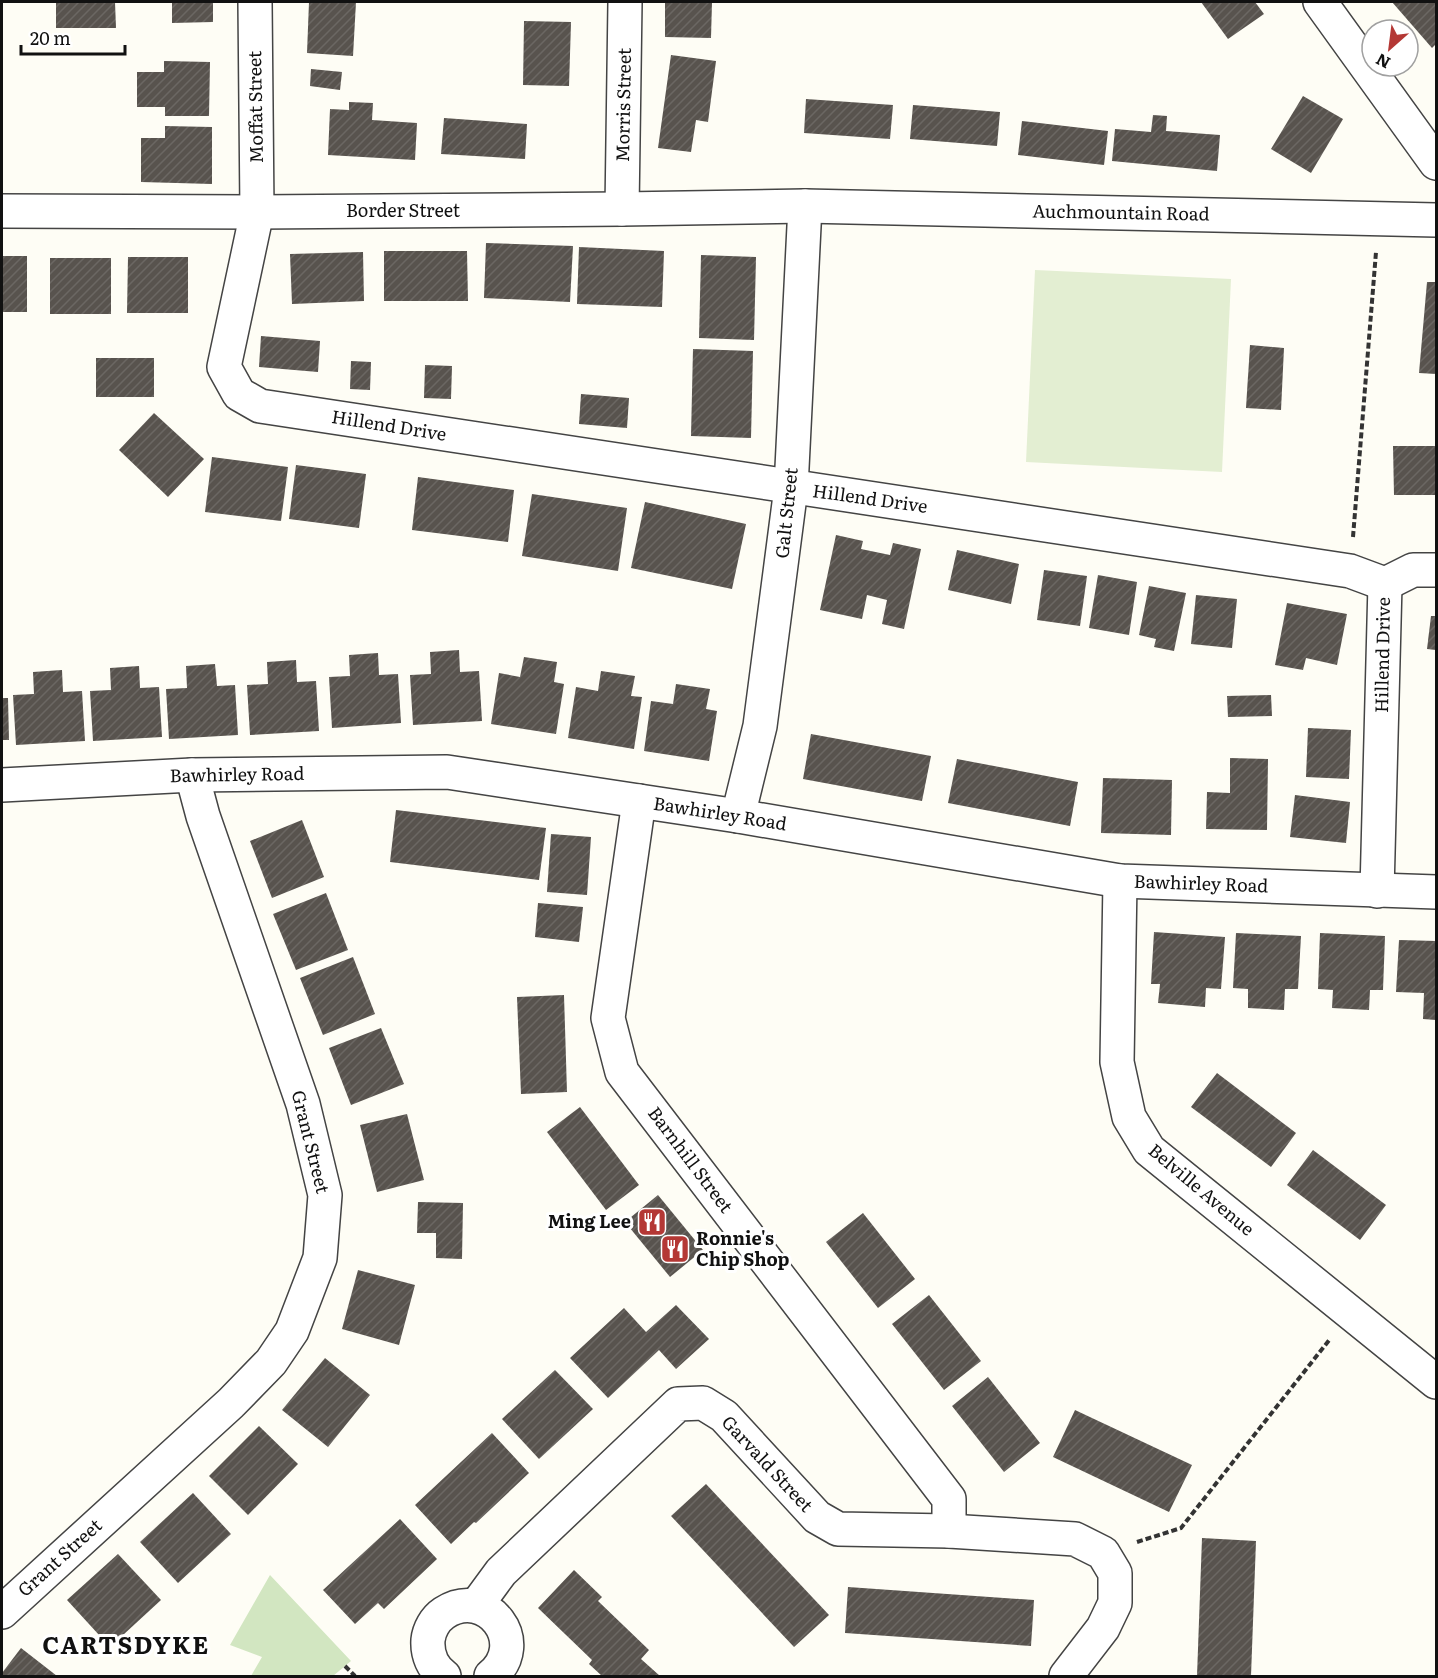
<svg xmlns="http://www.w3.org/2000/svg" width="1438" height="1678" font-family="Literata,serif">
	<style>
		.park { fill: #d2e6c1 }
		.pitch { fill: #e3eed2 }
		.building { fill: url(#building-hatch) }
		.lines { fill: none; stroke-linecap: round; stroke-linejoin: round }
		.minor-casing { stroke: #444; stroke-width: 36 }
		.path { stroke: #333; stroke-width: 4; stroke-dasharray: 6 3; stroke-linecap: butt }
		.minor { stroke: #fff; stroke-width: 33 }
		.labels { text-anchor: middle; stroke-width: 6; stroke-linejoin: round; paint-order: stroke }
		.street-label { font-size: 18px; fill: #111; stroke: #fff }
		.poi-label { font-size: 18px; font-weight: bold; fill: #111; stroke: #fff; text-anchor: end }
		.district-label { font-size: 24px; font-weight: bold; letter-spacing: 1.5px; fill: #111; stroke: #fff }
	</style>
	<defs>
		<pattern id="building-hatch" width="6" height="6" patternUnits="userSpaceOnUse" patternTransform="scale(1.5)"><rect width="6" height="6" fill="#58534e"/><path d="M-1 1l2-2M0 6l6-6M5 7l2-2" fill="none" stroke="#6b6763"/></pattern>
	</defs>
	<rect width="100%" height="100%" fill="#fefdf5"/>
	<path class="park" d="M270,1575L351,1661L333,1676H251L262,1657L230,1645Z"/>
	<path class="pitch" d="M1035,270L1231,279L1222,472L1026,462Z"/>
	<g class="building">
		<path d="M56,2H115L116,28H56Z"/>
		<path d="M172,2H213V22L172,23Z"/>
		<path d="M309,2H356L353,56L307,53Z"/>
		<path d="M665,2H712L711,38L665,37Z"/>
		<path d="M1201,2H1255L1264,14L1228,39Z"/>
		<path d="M1392,2H1436V44L1432,48Z"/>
		<path d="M524,21L571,22L569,86L523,85Z"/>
		<path d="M671,55L716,61L708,122L696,120L691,152L658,148Z"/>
		<path d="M164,61L210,62L209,116H165V107H137V72H164Z"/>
		<path d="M311,69L342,72L340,90L310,86Z"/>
		<path d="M1303,96L1343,119L1311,173L1271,149Z"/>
		<path d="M806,99L893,105L890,139L804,133Z"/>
		<path d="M349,102L373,103L372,120L417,123L415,160L328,155L330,109L349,110Z"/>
		<path d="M913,105L1000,112L997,146L910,139Z"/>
		<path d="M1153,115L1167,116L1166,131L1220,135L1217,171L1112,161L1115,129L1151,132Z"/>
		<path d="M444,118L527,124L525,159L441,154Z"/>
		<path d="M1022,121L1108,131L1104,165L1018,155Z"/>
		<path d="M165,126L212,127V184L141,182V138H165Z"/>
		<path d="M486,243L573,246L570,302L484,298Z"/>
		<path d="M579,247L664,251L662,307L577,304Z"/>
		<path d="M384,251H467L468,301H384Z"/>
		<path d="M363,252L364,301L292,304L290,254Z"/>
		<path d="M701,255L756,257L754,340L699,338Z"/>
		<rect x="2" y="256" width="25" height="56"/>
		<path d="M128,257H188V313H127Z"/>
		<rect x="50" y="258" width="61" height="56"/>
		<path d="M1427,282H1436V374L1419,373Z"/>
		<path d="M261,336L320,341L318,372L259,367Z"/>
		<path d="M1250,345L1284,348L1281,410L1246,408Z"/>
		<path d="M693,349L753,351L751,438L691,436Z"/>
		<rect x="96" y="358" width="58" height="39"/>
		<path d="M351,361L371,362L370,390L350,389Z"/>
		<path d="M425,365L452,366L451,399L424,398Z"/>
		<path d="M581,394L629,398L627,428L579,424Z"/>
		<path d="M154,413L204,459L168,497L119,450Z"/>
		<path d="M1393,446H1436V495H1394Z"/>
		<path d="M212,457L288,467L281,521L205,512Z"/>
		<path d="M296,465L366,474L359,528L289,519Z"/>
		<path d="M418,477L514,490L508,542L412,530Z"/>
		<path d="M532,494L627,508L618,571L522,556Z"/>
		<path d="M645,502L746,524L732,589L631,568Z"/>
		<path d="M836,535L863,541L861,549L890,555L893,543L921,549L904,629L882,624L887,600L867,595L862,619L820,610Z"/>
		<path d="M957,550L1019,564L1011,604L948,590Z"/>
		<path d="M1044,570L1087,576L1080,626L1037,620Z"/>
		<path d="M1098,575L1137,582L1129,635L1089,628Z"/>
		<path d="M1149,586L1186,593L1174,651L1154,647L1156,639L1139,635Z"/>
		<path d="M1196,595L1237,599L1232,648L1191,644Z"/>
		<path d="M1287,603L1347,614L1337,665L1306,658L1303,670L1275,665Z"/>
		<path d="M1431,616H1436V650L1427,649Z"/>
		<path d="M459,650L460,672L479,671L482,721L413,725L410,675L431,674L430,652Z"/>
		<path d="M378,653L379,675L398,674L401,723L332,728L329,677L350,676L349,655Z"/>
		<path d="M524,657L557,662L554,682L564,684L556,734L491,724L499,673L520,677Z"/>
		<path d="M296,660L297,682L316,681L319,731L250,735L247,685L268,684L267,662Z"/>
		<path d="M215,664L217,686L235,685L238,735L169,739L166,689L187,688L186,666Z"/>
		<path d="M139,666L140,688L159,687L162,737L93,741L90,691L111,690L110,668Z"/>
		<path d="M62,670L63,692L82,691L85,741L16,745L13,695L34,694L33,672Z"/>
		<path d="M601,671L635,676L631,696L642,697L634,749L568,738L576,687L598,691Z"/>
		<path d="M676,684L710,689L706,709L717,711L709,761L644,751L651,701L673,704Z"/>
		<path d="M1271,695L1272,716L1228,717L1227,696Z"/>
		<path d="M2,698H8L9,740H2Z"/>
		<path d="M1308,728L1351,730L1349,779L1306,777Z"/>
		<path d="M811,734L931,756L922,801L803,779Z"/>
		<path d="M1230,758L1268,759L1267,830L1206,829L1207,792L1230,793Z"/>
		<path d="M957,759L1078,782L1070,826L948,803Z"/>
		<path d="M1103,778L1172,780L1171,835L1101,833Z"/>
		<path d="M1295,795L1350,802L1346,843L1290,837Z"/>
		<path d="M396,810L546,828L539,880L390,862Z"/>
		<path d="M302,820L324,877L272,898L250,841Z"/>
		<path d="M551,834L591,837L587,895L547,892Z"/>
		<path d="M326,893L348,950L296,970L273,914Z"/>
		<path d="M538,903L583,907L579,942L535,937Z"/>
		<path d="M1154,932L1225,937L1221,989L1206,988L1205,1007L1158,1003L1160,984H1151Z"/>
		<path d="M1236,933L1301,936L1298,989H1285L1284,1010L1248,1008V989L1233,988Z"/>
		<path d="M1320,933L1385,936L1383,990H1370L1369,1010L1332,1008L1333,990L1318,989Z"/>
		<path d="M1399,940L1436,941V1020L1423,1019L1424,993L1396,992Z"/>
		<path d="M353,957L375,1014L323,1035L300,978Z"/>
		<path d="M564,995L567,1092L521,1094L517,997Z"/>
		<path d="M381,1028L404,1084L351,1105L329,1048Z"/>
		<path d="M1217,1073L1296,1133L1271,1167L1191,1107Z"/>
		<path d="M580,1107L639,1185L606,1210L547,1132Z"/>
		<path d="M407,1114L424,1180L377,1192L360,1125Z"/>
		<path d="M1313,1150L1386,1205L1360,1240L1287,1185Z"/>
		<path d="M658,1195L703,1250L670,1277L625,1222Z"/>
		<path d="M418,1202L463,1203L462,1259L436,1258V1233H417Z"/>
		<path d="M863,1213L915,1279L878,1308L826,1242Z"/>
		<path d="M358,1270L415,1285L399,1345L342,1329Z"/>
		<path d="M929,1295L981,1361L944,1390L892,1324Z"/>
		<path d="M676,1305L709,1339L676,1369L659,1350L608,1398L570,1358L624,1308L646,1332Z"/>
		<path d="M325,1358L370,1395L328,1447L282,1410Z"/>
		<path d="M555,1370L593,1409L539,1459L502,1419Z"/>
		<path d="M988,1377L1040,1443L1004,1472L952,1406Z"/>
		<path d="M1075,1410L1192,1465L1169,1512L1053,1457Z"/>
		<path d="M259,1426L298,1464L248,1515L209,1476Z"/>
		<path d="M492,1433L529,1473L476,1523L474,1522L451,1544L415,1505Z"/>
		<path d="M706,1484L829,1615L794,1647L671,1516Z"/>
		<path d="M193,1493L231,1534L178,1583L140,1542Z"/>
		<path d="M400,1519L437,1559L384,1609L378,1603L355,1624L323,1590Z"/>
		<path d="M1202,1538L1256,1541L1251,1676H1197Z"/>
		<path d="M118,1554L161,1600L110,1647L67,1600Z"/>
		<path d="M574,1570L602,1597L598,1601L649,1650L641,1659L660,1676H602L589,1664L592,1660L538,1608Z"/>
		<path d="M848,1587L1034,1600L1031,1646L845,1633Z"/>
		<path d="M21,1648L57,1676H2V1673Z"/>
	</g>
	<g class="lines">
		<g class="minor-casing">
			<g id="minor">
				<path d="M255,2L257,212L224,367L239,394L260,406L1350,571L1385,584"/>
				<path d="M1320,2L1436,163"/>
				<path d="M622,209L625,2"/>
				<path d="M2,211L257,212L622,209L805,206L1436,220"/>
				<path d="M1385,584L1413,570H1436"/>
				<path d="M2,785L192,775L447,772L738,816L1120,881L1436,892"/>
				<path d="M639,801L608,1018L622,1072L949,1499V1531"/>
				<path d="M738,816L760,726L791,488L805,206"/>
				<path d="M1120,881L1117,1062L1129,1117L1149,1150L1436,1382"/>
				<path d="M1377,891L1385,584"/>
				<path d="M476,1606L501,1572L678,1404L703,1403L724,1416L817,1517L838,1529L949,1531L1075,1539L1103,1553L1115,1573V1603L1103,1628L1066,1676"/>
				<path d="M2,1612L231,1403L271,1362L292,1331L320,1258L325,1195L303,1104L203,816L192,775"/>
				<path d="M444,1676C433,1668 427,1655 428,1640C429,1630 435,1619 444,1613C487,1585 531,1643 491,1676"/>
			</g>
		</g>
		<g class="path">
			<path d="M1353,537L1376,252"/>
			<path d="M1137,1542L1181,1528L1330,1339"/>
			<path d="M345,1666L355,1676"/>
		</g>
		<use href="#minor" class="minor"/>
	</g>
	<defs>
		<g id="restaurant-square" transform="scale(1.5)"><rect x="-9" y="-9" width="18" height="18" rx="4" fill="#b43835" stroke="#fff"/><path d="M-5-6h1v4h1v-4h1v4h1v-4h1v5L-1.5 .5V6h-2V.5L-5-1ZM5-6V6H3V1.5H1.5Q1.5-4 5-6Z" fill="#fff"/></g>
	</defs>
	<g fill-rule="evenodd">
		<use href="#restaurant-square" x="652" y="1222"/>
		<use href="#restaurant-square" x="675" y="1249"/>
	</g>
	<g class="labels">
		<g class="street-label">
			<text transform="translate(624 105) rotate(-89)" y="6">Morris Street</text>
			<text transform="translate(256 107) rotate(-91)" y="6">Moffat Street</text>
			<text x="403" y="217">Border Street</text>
			<text transform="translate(1121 213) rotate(1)" y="6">Auchmountain Road</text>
			<text transform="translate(389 426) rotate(9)" y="6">Hillend Drive</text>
			<text transform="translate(870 499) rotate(8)" y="6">Hillend Drive</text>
			<text transform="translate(787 513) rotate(-84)" y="6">Galt Street</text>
			<text transform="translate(1383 655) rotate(-89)" y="6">Hillend Drive</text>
			<text transform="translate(237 775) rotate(-1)" y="6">Bawhirley Road</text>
			<text transform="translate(720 814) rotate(9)" y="6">Bawhirley Road</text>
			<text transform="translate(1201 884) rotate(2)" y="6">Bawhirley Road</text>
			<text transform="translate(310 1142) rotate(76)" y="6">Grant Street</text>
			<text transform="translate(690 1160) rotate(53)" y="6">Barnhill Street</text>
			<text transform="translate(1201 1190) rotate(40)" y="6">Belville Avenue</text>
			<text transform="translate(767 1464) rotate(47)" y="6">Garvald Street</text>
			<text transform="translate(60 1558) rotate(-42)" y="6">Grant Street</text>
		</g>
		<g class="poi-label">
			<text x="631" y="1228">Ming Lee</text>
			<text x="696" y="1245" text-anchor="start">Ronnie's<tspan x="696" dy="21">Chip Shop</tspan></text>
		</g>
		<g class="district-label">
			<text x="126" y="1654">CARTSDYKE</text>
		</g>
	</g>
	<rect width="1438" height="1678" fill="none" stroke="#111111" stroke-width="6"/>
	<g transform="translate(1390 48) rotate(208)"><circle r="28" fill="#ffffff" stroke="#a0a0a0" stroke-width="1.5"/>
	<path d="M0-4.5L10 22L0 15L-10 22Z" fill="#b43835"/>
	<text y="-9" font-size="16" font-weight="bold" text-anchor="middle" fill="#111111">N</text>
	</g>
	<path d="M21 45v9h104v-9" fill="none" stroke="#111111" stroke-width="3"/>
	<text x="30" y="45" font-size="18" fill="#111111" stroke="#ffffff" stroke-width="4.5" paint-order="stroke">20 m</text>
</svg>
